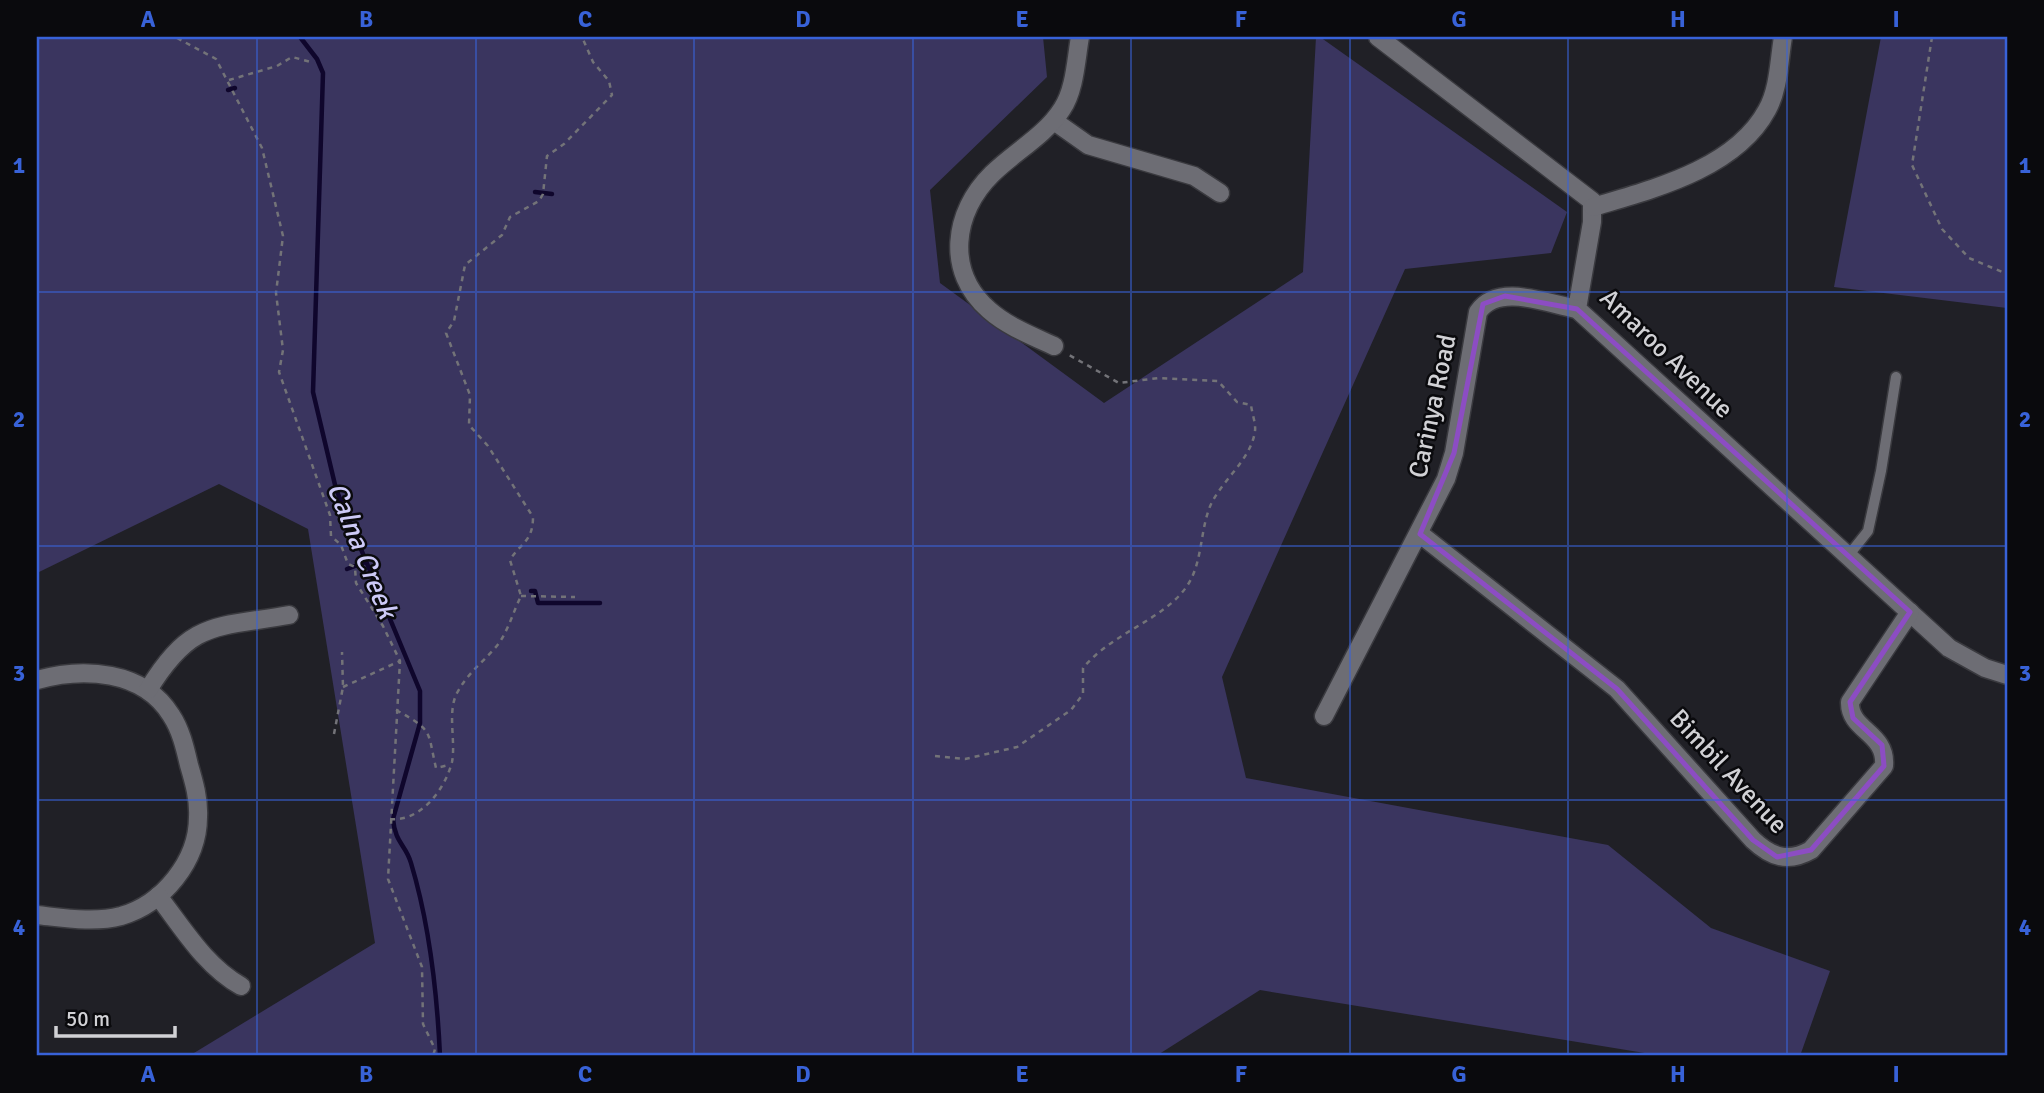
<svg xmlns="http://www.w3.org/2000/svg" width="2044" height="1093" font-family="Signika,sans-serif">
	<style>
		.green { fill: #3a355f }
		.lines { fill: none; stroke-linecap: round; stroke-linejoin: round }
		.stream { stroke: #0f062c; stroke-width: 4.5 }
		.service-casing { stroke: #3a3a3f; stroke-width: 13 }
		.minor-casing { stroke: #3a3a3f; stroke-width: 21 }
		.path { stroke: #737378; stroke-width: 2.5; stroke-dasharray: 5 5; stroke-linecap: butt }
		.service { stroke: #6d6d74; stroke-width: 10 }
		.minor { stroke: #6d6d74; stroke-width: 18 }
		.marked { fill: none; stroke: #8c4dc3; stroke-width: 5; stroke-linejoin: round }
		.grid { fill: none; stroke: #3862d8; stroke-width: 2; stroke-opacity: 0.55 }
		.labels { text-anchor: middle; stroke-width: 5; stroke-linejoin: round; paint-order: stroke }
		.street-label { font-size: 26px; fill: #d1d1d5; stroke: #0a0a0d }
		.water-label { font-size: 28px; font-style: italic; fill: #ccc9f6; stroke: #0a0a0d }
		.neatline { fill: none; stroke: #3862d8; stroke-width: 2.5 }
		.grid-label { font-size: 23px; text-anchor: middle; font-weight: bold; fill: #3862d8 }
	</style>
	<rect width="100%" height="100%" fill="#202026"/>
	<g class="green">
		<path d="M37,37H1043L1047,77L930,190L940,283L1104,403L1303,272L1316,37H1320L1567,212L1551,253L1405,269L1222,677L1246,778L1608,845L1711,928L1830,971L1800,1056H1663L1260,990L1156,1056H189L375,943L308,529L219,484L37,573Z"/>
		<path d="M1881,37H2007V308L1834,287Z"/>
	</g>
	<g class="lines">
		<g class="stream">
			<path d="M300,37L317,59L323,73L313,392L336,489L420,691V723L393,819C395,843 406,845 411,863C430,926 437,991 440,1056"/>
			<path d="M228,90L235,88"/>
			<path d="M535,192L552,194"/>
			<path d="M347,569L366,562"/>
			<path d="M531,591H535L538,603H600"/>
		</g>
		<g class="service-casing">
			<path id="service" d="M1848,556L1868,531L1881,471L1896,377"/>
		</g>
		<g class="minor-casing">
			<g id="minor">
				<path d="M1378,37L1592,201V222L1577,309L1949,648L1985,668L2007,675"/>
				<path d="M1054,121L1088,145L1194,176L1220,193"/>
				<path d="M1593,207C1653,189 1735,169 1767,110C1779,89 1779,60 1783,37"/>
				<path d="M1054,346C1032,336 1007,326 989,310C945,272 953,212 992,174C1014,152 1045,136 1062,109C1075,90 1076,59 1080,37"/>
				<path d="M1420,534L1617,689L1753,840C1771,857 1788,863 1811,850L1884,766C1887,732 1849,731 1850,702L1910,612"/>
				<path d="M37,680C83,667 143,670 171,715C181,730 185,748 189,765C194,782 199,799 198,817C198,861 163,904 121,916C94,923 65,918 37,915"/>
				<path d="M148,690C191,620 214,628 289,615"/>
				<path d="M1324,716L1446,479L1454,453L1478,312C1498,282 1548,304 1577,309"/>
				<path d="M158,896C183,928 205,966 241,986"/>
			</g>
		</g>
		<g class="path">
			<path d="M363,37H365"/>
			<path d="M1932,37L1912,165L1942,229L1969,258L2007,274"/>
			<path d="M177,38L216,59L262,148L283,236L276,293L283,350L279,372L330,515L331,536L341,545L348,564L355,567L356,583L383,626L400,661L388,879L422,967L423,1024L435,1049L433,1056"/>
			<path d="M229,80L277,66L292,57L311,62"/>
			<path d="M521,596L575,597"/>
			<path d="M343,687L400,661"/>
			<path d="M396,710C434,731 427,730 436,768L449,765"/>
			<path d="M334,734L343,687L342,652"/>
			<path d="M935,756L965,759L1017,747L1071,710L1083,694V668C1113,632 1164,620 1187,586C1202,564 1200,534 1209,509C1219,482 1251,461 1255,431C1256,424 1252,413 1251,405L1237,402L1218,381L1159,378L1119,383L1069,355"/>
			<path d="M390,819C421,822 445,789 452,762C456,741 447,712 457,693C467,674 481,664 495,648C507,635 513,612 521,596L510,560C520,543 533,542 533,517L488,446L469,425L470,395L446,333L454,321L465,265L502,235L510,217L539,201L543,194L547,156L564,144L612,95L609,81L593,62L582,37"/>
		</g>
		<use href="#service" class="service"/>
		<use href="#minor" class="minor"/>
	</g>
	<path class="marked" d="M1505,296L1577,309L1910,612L1850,702L1853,718L1882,745L1884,766L1811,850L1777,857L1753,840L1617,689L1420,534L1454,453L1483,304Z"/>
	<path class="grid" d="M257,37V1056M476,37V1056M694,37V1056M913,37V1056M1131,37V1056M1350,37V1056M1568,37V1056M1787,37V1056M37,292H2007M37,546H2007M37,800H2007"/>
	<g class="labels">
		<g class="street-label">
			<text transform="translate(1667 353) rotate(44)" y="9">Amaroo Avenue</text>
			<text transform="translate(1432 406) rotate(-78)" y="9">Carinya Road</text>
			<text transform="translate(1729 771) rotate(47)" y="9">Bimbil Avenue</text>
		</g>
		<g class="water-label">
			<text transform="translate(363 550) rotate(68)" y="10">Calna Creek</text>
		</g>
	</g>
	<rect width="2044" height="1093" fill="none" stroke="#0a0a0d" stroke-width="77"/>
	<path d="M56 1026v10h119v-10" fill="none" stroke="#d1d1d5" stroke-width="3.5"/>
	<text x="66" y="1026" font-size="21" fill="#d1d1d5" stroke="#0a0a0d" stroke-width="5" paint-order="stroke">50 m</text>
	<rect x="38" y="38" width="1968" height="1016" class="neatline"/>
	<g class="grid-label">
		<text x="148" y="27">A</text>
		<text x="366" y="27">B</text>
		<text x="585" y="27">C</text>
		<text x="803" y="27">D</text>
		<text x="1022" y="27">E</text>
		<text x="1241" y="27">F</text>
		<text x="1459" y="27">G</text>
		<text x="1678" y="27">H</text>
		<text x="1896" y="27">I</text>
		<text x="19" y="173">1</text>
		<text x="2025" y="173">1</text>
		<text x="19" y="427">2</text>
		<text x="2025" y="427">2</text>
		<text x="19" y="681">3</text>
		<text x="2025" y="681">3</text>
		<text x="19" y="935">4</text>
		<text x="2025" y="935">4</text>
		<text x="148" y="1082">A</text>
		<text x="366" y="1082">B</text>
		<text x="585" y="1082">C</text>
		<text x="803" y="1082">D</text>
		<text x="1022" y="1082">E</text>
		<text x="1241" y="1082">F</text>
		<text x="1459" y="1082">G</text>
		<text x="1678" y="1082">H</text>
		<text x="1896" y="1082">I</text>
	</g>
</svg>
